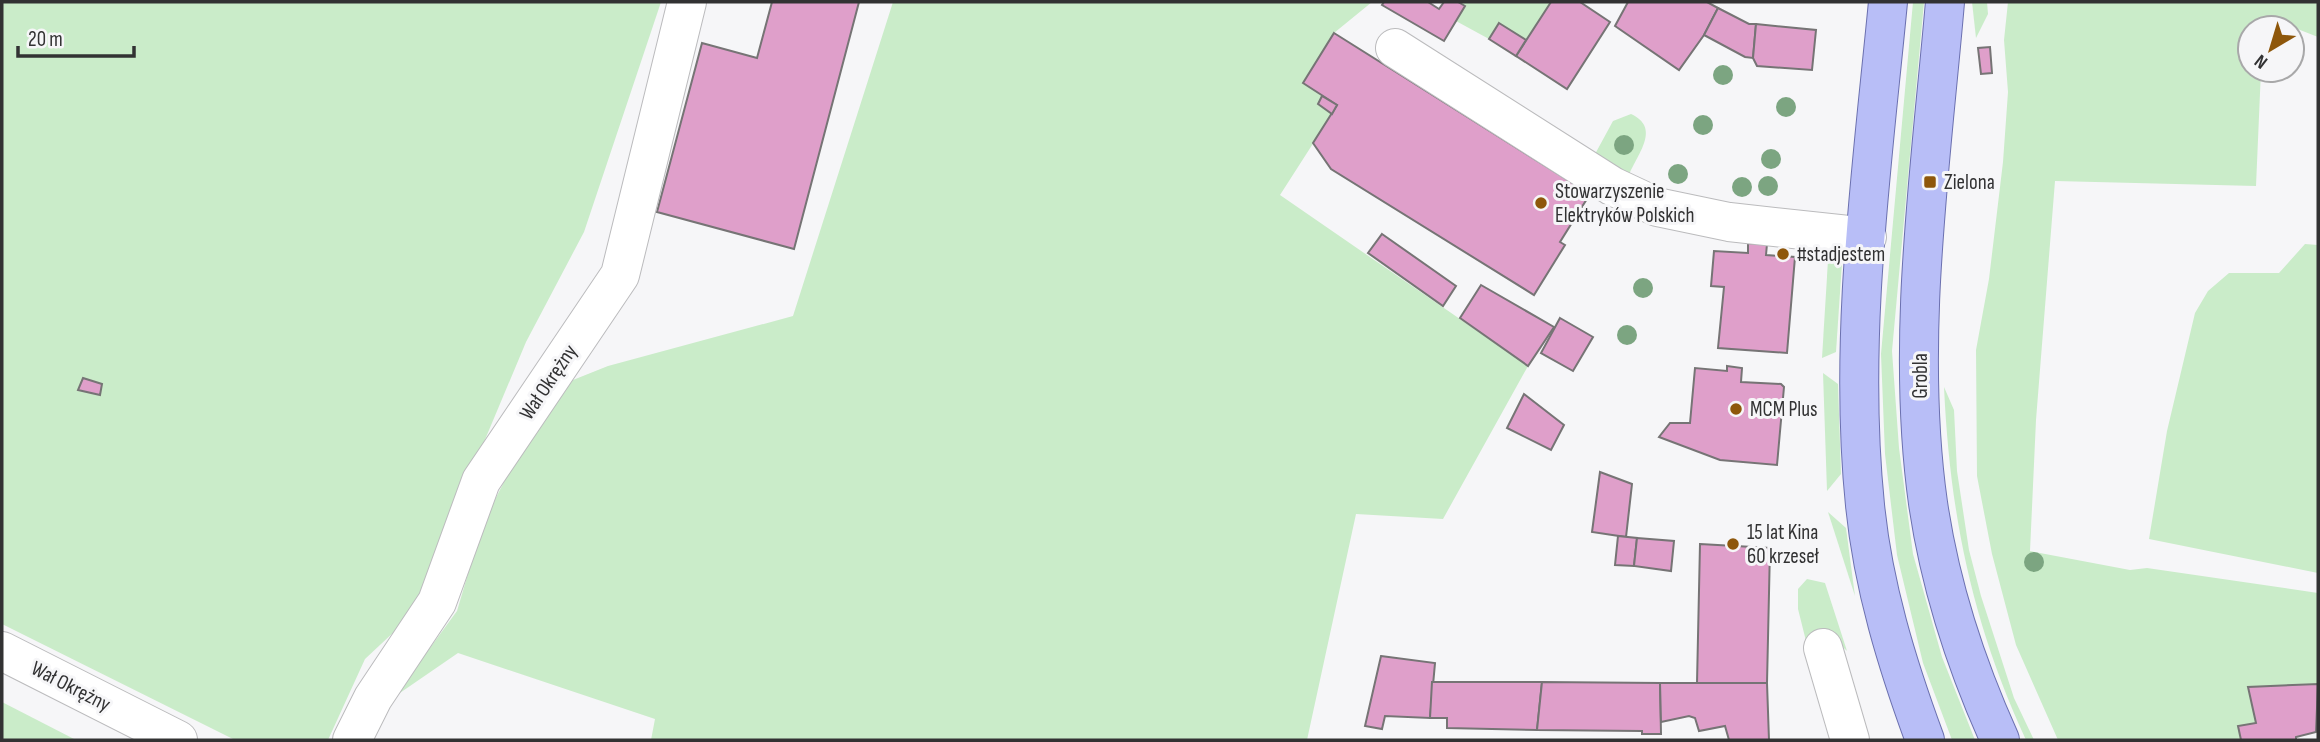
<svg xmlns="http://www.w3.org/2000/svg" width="2320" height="742" font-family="'Sofia Sans Condensed',sans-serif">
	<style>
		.green { fill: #caecc9 }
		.building { fill: #df9fca; stroke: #767475; stroke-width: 2 }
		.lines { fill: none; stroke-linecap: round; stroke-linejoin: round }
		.minor-casing { stroke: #bbbbbd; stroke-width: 40 }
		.major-casing { stroke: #6b70af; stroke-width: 40 }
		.minor { stroke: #fff; stroke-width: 38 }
		.major { stroke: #b8bef7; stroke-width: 38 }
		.tree { fill: #7ca581 }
		.poi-dot { fill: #8e570b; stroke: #f6f6f8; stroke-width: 2.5 }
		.labels { text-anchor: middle; stroke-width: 6; stroke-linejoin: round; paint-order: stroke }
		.poi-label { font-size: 21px; fill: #323233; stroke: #f6f6f8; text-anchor: start }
		.street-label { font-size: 21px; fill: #323233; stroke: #f6f6f8 }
	</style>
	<rect width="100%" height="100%" fill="#f6f6f8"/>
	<g class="green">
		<path d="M2,2H661L584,232L526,342L411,616L365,659L328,740H235L2,624Z"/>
		<path d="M893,2H1372L1334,33L1303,82L1322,96L1318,104L1332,114L1280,195L1528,366L1443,519L1356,514L1307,740H651L655,719L458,653L394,697L457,611L483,523L525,441L573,380L608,366L793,316Z"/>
		<path d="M1458,2H1551L1526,40L1499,23L1489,39L1456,21L1465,6Z"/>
		<path d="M1913,2H1924L1892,351L1899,448L1913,554L1942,657L1975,740H1952L1923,663L1897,555L1885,454L1881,354Z"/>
		<path d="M1972,2H1987L1988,14L1976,38Z"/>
		<path d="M2008,2H2318V37L2264,16L2263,28H2250V70H2261L2256,186L2055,181L2036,420L2030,551L2130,570L2147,568L2318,593V684L2249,687L2256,723L2238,727L2241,740H2058L2016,645L1992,554L1977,476L1976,350L1989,279L2003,162L2008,92L2004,40Z"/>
		<path d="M1631,114C1661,128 1638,153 1629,175L1594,156L1613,121Z"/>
		<path d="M1829,244L1842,263L1836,352L1822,358Z"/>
		<path d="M2305,244L2318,245V573L2149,539L2167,431L2195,313L2208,291L2229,273H2279Z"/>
		<path d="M1823,373L1838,384L1841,474L1827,491Z"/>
		<path d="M1944,387L1954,410L1957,471L1969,550L1981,596L2014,698L2034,740H2026C1972,623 1950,515 1944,387Z"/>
		<path d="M1828,512L1846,528L1855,596Z"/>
		<path d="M1807,579L1825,583L1847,651L1840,644L1810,657L1798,609V589Z"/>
		<path d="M2,702L76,740H2Z"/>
	</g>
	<g class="building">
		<path d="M772,2H859L794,249L657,212L702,43L757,58Z"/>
		<path d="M1384,2H1428L1439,9L1444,2H1458L1465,6L1444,41L1382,5Z"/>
		<path d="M1551,2H1580L1610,22L1567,89L1516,56Z"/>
		<path d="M1628,2H1707L1718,8L1704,35L1679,70L1615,26Z"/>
		<path d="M1718,8L1749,24H1756L1753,58L1745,57L1704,35Z"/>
		<path d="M1499,23L1526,40L1516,56L1489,39Z"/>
		<path d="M1756,24L1816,30L1812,70L1757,66L1753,58Z"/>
		<path d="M1334,33L1590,194L1560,242L1565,245L1534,295L1331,169L1313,143L1337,105L1303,83Z"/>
		<path d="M1990,47L1992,73L1981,74L1978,48Z"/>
		<path d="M1322,96L1337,105L1332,114L1318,104Z"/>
		<path d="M1382,234L1456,286L1443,306L1368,253Z"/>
		<path d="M1748,243L1767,244L1766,255L1795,257L1787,353L1718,348L1724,287L1711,286L1714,251L1748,253Z"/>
		<path d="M1481,285L1554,327L1528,366L1460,318Z"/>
		<path d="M1560,318L1593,337L1573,371L1541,353Z"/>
		<path d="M1727,366L1742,368L1741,382L1781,384L1784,387L1777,465L1720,460L1659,437L1670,423H1690L1695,368L1727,371Z"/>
		<path d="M83,378L102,384L100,395L78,390Z"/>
		<path d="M1524,394L1564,425L1551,450L1507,428Z"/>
		<path d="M1600,472L1632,484L1626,537L1592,532Z"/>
		<path d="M1618,536L1637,538L1634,566L1615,565Z"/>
		<path d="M1637,538L1674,541L1671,571L1634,566Z"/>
		<path d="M1700,544L1770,548L1767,683H1697Z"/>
		<path d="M1381,656L1435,663L1430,718L1385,716L1382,729L1365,726Z"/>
		<path d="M1432,682H1542L1537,730L1447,728V718H1430Z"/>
		<path d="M1542,682L1660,683L1661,734H1642V731L1537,730Z"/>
		<path d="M1660,683H1767L1769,740H1729L1725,726L1699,731L1695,718L1689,716L1661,722Z"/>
		<path d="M2318,684L2316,732L2296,737V740H2241L2238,726L2256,723L2248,687Z"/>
	</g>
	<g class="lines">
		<g class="minor-casing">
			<g id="minor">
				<path d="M1395,48L1612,186L1657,207L1729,222L1867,237"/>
				<path d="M1823,648L1850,740"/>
				<path d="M2,651L178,740"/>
				<path d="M352,740L373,698L437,602L481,481L620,275L687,2"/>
			</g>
		</g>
		<g class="major-casing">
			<g id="major">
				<path d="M1888,2C1872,168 1848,338 1865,505C1873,586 1897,664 1925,740"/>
				<path d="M1945,2C1931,165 1905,340 1928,503C1940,585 1966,665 2000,740"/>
			</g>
		</g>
		<use href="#minor" class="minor"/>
		<use href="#major" class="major"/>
	</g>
	<g class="tree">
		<circle cx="1723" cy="75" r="10"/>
		<circle cx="1786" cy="107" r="10"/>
		<circle cx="1703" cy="125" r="10"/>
		<circle cx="1624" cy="145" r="10"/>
		<circle cx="1771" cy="159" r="10"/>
		<circle cx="1678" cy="174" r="10"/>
		<circle cx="1768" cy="186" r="10"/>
		<circle cx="1742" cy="187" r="10"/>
		<circle cx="1643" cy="288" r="10"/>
		<circle cx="1627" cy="335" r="10"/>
		<circle cx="2034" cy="562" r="10"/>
	</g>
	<g class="poi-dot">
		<rect x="1923" y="175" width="14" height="14" rx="3.5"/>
		<circle cx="1541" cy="203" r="7"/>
		<circle cx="1783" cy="254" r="7"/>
		<circle cx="1736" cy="409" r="7"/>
		<circle cx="1733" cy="544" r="7"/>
	</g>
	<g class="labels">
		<g class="poi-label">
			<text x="1944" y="189">Zielona</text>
			<text x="1555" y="198">Stowarzyszenie<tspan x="1555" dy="24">Elektryków Polskich</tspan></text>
			<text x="1797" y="261">#stadjestem</text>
			<text x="1750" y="416">MCM Plus</text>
			<text x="1747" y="539">15 lat Kina<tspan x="1747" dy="24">60 krzeseł</tspan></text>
		</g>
		<g class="street-label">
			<text transform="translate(1920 376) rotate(-90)" y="7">Grobla</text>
			<text transform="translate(548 382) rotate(-56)" y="7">Wał Okrężny</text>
			<text transform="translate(71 686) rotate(27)" y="7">Wał Okrężny</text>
		</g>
	</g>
	<rect width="2320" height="742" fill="none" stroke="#323233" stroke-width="7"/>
	<g transform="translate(2271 49) rotate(218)"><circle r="33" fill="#f6f6f8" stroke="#a8a8a9" stroke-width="2"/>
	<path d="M0-5L12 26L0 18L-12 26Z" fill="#8e570b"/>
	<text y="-10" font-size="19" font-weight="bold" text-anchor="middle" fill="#323233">N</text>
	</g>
	<path d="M18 46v10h116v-10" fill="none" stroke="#323233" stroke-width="3.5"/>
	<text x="28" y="46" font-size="21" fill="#323233" stroke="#f6f6f8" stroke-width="5" paint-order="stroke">20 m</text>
</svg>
